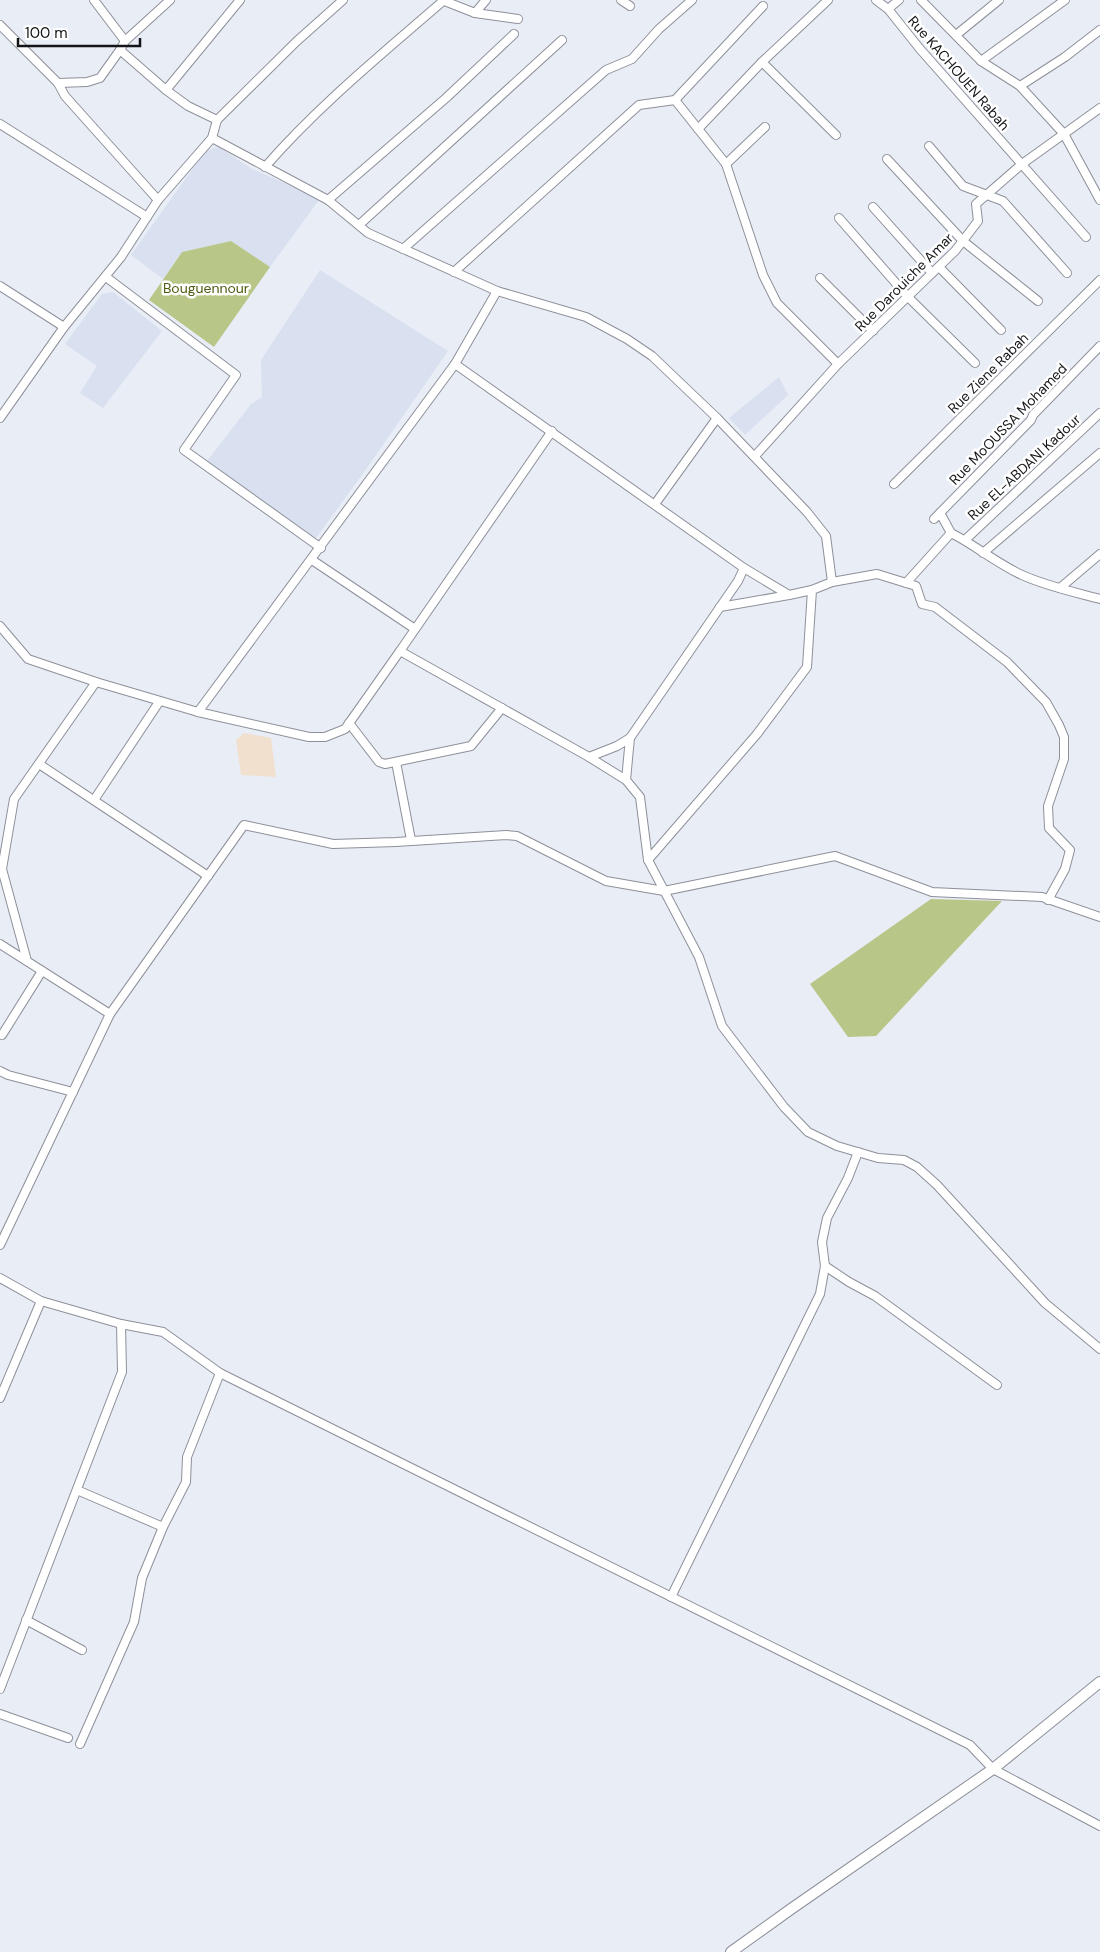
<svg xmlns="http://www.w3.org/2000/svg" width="1100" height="1952" font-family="'DM Sans',sans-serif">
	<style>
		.built { fill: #d9e0f0 }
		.medical { fill: #f2e0cf }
		.green { fill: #b8c788 }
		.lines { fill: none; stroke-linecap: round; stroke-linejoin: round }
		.minor-casing { stroke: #8d9099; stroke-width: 10 }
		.tertiary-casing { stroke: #8d9099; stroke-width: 12 }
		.minor { stroke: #fff; stroke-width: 8 }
		.tertiary { stroke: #fff; stroke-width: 10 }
		.labels { text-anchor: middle; stroke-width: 5; stroke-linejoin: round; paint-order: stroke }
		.street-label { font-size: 14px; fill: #141518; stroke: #fff }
		.park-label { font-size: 14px; fill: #4d5a10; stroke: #fff }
	</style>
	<rect width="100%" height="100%" fill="#e9edf6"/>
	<g class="built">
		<path d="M219,147L252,169L313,195L319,200L270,267L231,241L182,252L163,279L131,255L206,150Z"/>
		<path d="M320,270L448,351L367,468L313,542L204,465L251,404L262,397L261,360Z"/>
		<path d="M113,292L162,331L103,408L80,393L97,366L65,344L102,294Z"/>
		<path d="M779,377L788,395L745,435L729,418Z"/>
	</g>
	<path class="medical" d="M244,733L271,738L276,777L241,775L236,740Z"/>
	<g class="green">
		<path d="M231,241L270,267L214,347L149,300L182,252Z"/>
		<path d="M931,899L1002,901L876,1036L848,1037L810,984Z"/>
	</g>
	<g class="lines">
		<g class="minor-casing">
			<g id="minor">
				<path d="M94,0L125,41L120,50"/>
				<path d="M442,0L475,13L486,0"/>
				<path d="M621,0L630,6"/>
				<path d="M876,0L888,9L920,49L1086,237"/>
				<path d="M921,0L981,61L1020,86L1064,134L1100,200"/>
				<path d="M888,9L899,0"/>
				<path d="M475,13L518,19"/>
				<path d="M0,25L58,83L65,96L158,200"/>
				<path d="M956,35L999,0"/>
				<path d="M125,41L170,0"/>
				<path d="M981,61L1065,0"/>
				<path d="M762,62L836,135"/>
				<path d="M1020,86L1065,57L1100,30"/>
				<path d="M166,90L240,0"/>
				<path d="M675,100L726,164L763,275L777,303L838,364"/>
				<path d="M217,120L297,41L343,0"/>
				<path d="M0,124L147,217"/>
				<path d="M698,129L762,62L828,0"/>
				<path d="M212,138L328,200L368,233L497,291L586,317L627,339L652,356L717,418L807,512L826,536L832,582L812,590L807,667L757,734L648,860"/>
				<path d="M929,146L963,186L1003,201L1067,273"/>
				<path d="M887,159L963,241L1038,301"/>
				<path d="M726,164L765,127"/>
				<path d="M265,167C318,106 382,54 443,1"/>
				<path d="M328,200L446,98L514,34"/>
				<path d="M873,207L932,273"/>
				<path d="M839,218L908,297L975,363"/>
				<path d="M359,225L562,40"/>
				<path d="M403,249L606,70L632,59L659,29L692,0"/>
				<path d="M939,267L1001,330"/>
				<path d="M454,272L639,105L675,100L763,6"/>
				<path d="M106,277L236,375L184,450L321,548"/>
				<path d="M820,278L873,331"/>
				<path d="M0,286L64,327"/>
				<path d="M455,364L744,568"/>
				<path d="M0,418L64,327L121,257L158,200L212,138L217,120L188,106L166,90L120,50L100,78L87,82L58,83"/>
				<path d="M755,456L838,364L955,251L978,221L976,204L1022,164L1100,108"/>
				<path d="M894,484L1100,280"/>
				<path d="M655,504L717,418"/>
				<path d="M940,513L951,533"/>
				<path d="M934,519L1031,420L1033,415L1100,346"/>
				<path d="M965,540L1100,413"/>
				<path d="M983,553L1100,453"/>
				<path d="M312,560L415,629"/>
				<path d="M832,582L877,574L916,586L922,604L935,607L1007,662L1046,702L1059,725L1064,737V759L1048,806L1049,828L1070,850L1065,869L1048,900"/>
				<path d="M906,583L951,533C975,545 996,563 1022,575C1046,586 1074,592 1100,599"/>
				<path d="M1060,588L1100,554"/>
				<path d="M720,607L789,595"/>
				<path d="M0,626L28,659L96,682L198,712L309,737H325L345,729L400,651L589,757L617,746L630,738L738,581L744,568L789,595L812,590"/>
				<path d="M400,651L552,431"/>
				<path d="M198,712L455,364L497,291"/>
				<path d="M349,723L379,762L385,764L471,746L502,708"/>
				<path d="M589,757L626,780L640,797L648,860L699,957L722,1026L784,1107L808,1132L837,1146L878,1158L904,1160L917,1167L937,1185L1045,1303L1100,1349"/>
				<path d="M396,762L411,840"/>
				<path d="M39,764L208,876"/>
				<path d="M626,780L630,738"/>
				<path d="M94,800L159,702"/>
				<path d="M0,944L110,1014"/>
				<path d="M27,961L2,869L14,799L96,682"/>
				<path d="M2,1035L42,971"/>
				<path d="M0,1071L8,1075L73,1092"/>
				<path d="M0,1245L110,1014L244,825L333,844L396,842L506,835L517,836L606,881L664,891L835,856L932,892L1042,897L1100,917"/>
				<path d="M825,1266L849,1282L875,1296L997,1385"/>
				<path d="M0,1278L41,1301L0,1398"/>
				<path d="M121,1324L163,1332L220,1373L970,1745L993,1769L1100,1826"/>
				<path d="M77,1490L163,1527"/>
				<path d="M671,1597L820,1294L825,1266L822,1242L827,1218L848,1178L858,1152"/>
				<path d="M26,1620L82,1650"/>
				<path d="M0,1689L122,1372L121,1324L41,1301"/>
				<path d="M0,1714L68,1738"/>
				<path d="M80,1744L134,1622L142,1578L163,1527L186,1482L187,1457L220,1373"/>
			</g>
		</g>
		<g class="tertiary-casing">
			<path id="tertiary" d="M731,1952L791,1909L993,1769L1100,1682"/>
		</g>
		<use href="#minor" class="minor"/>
		<use href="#tertiary" class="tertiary"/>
	</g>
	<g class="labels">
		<g class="street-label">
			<text transform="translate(959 73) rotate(49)" y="5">Rue KACHOUEN Rabah</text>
			<text transform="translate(904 282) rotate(-45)" y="5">Rue Darouiche Amar</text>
			<text transform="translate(988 373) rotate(-45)" y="5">Rue Ziene Rabah</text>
			<text transform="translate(1008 424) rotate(-46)" y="5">Rue MoOUSSA Mohamed</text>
			<text transform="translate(1024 467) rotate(-43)" y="5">Rue EL-ABDANI Kadour</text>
		</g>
		<g class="park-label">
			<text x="206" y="293">Bouguennour</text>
		</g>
	</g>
	<path d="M18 38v8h122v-8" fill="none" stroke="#141518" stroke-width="2.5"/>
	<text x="25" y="38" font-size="15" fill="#141518" stroke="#ffffff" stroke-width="4" paint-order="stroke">100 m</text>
</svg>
